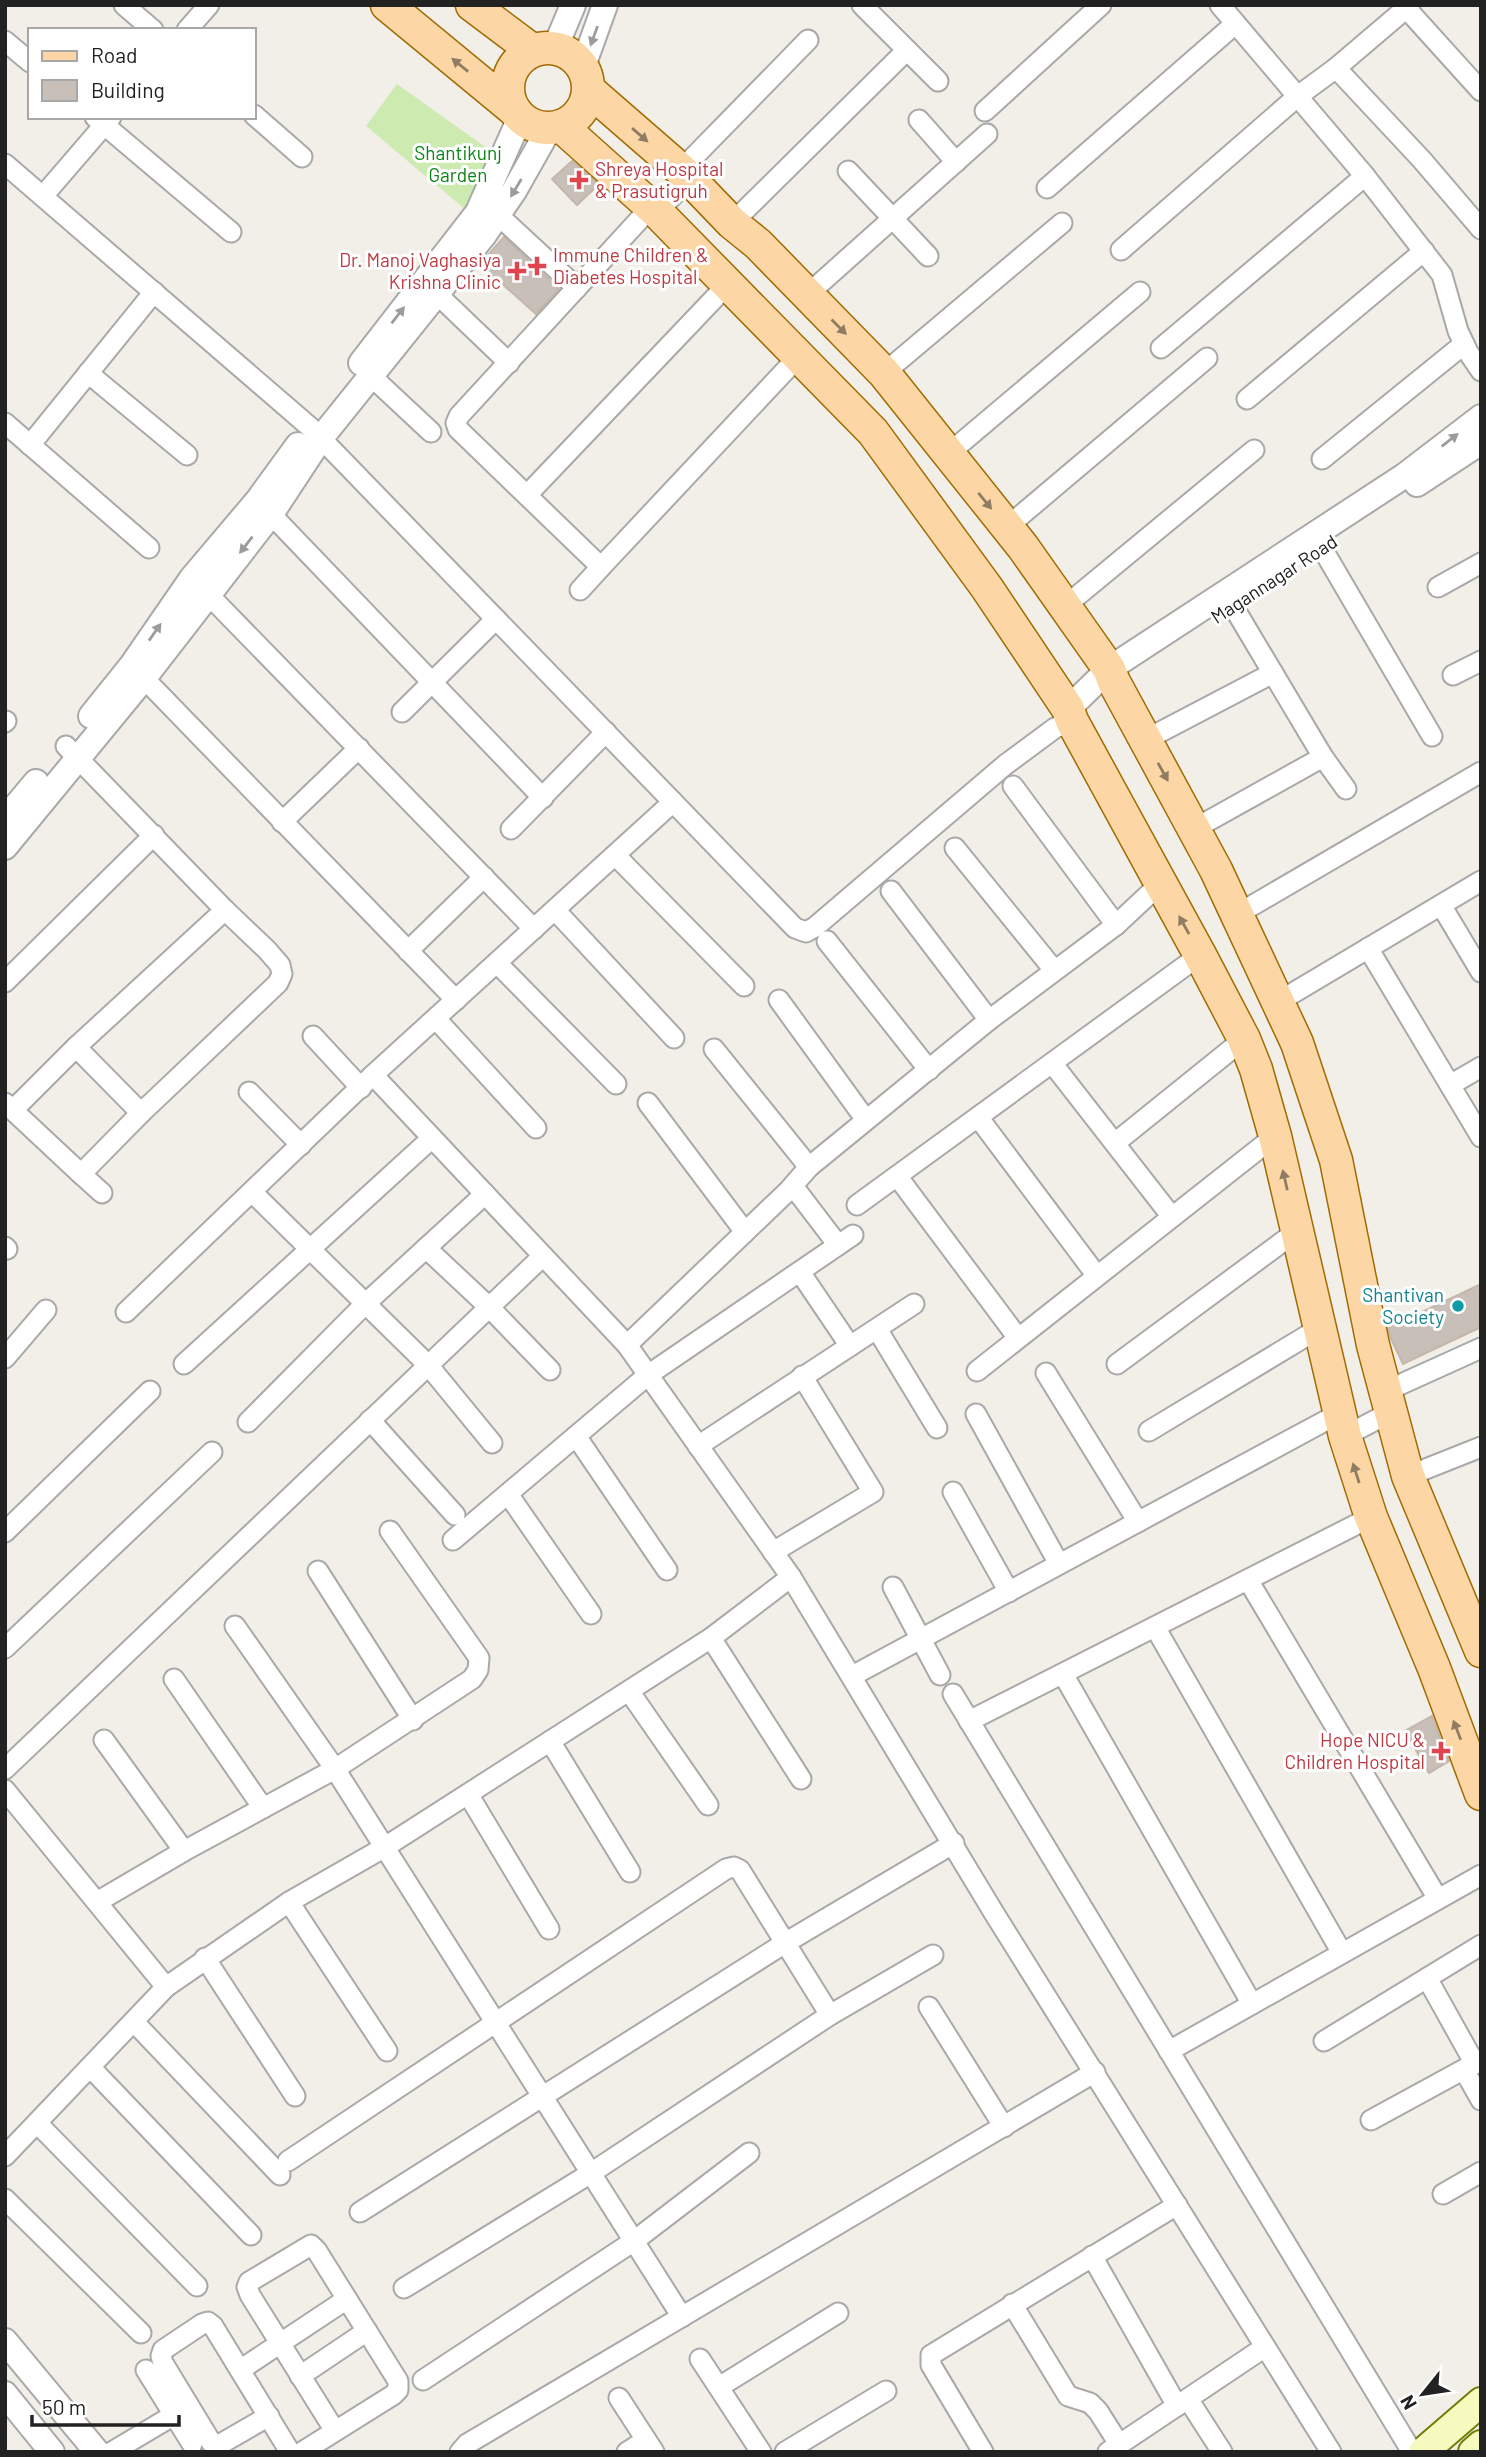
<svg xmlns="http://www.w3.org/2000/svg" width="1486" height="2457" font-family="Barlow,sans-serif">
	<style>
		.grass { fill: #cdebb0 }
		.building { fill: #c7bfb8; stroke: #c4b6ab; stroke-width: 2 }
		.lines { fill: none; stroke-linecap: round; stroke-linejoin: round }
		.minor-casing { stroke: #a9a9a9; stroke-width: 23 }
		.tertiary-casing { stroke: #a9a9a9; stroke-width: 28 }
		.secondary-casing { stroke: #707d05; stroke-width: 32 }
		.primary-casing { stroke: #a06b00; stroke-width: 35 }
		.minor { stroke: #fff; stroke-width: 19 }
		.tertiary { stroke: #fff; stroke-width: 24 }
		.secondary { stroke: #f7fabf; stroke-width: 28 }
		.primary { stroke: #fcd6a4; stroke-width: 32 }
		.oneway { fill: #9c9c9c }
		.oneway2 { fill: #8f7c63 }
		.health-dot { fill: #e0444e; stroke: #fff; stroke-width: 2.5 }
		.culture-dot { fill: #0f9aa8; stroke: #fff; stroke-width: 2.5 }
		.labels { text-anchor: middle; stroke-width: 6; stroke-linejoin: round; paint-order: stroke }
		.park-label { font-size: 19px; fill: #0c8416; stroke: #fff }
		.health-label { font-size: 19px; fill: #be3a42; stroke: #fff; text-anchor: start }
		.street-label { font-size: 19px; fill: #222; stroke: #fff }
		.culture-label { font-size: 19px; fill: #0d838f; stroke: #fff; text-anchor: end }
	</style>
	<rect width="100%" height="100%" fill="#f2efe9"/>
	<path class="grass" d="M397,84L498,156L466,210L366,126Z"/>
	<g class="building">
		<path d="M572,161L599,184L577,205L552,179Z"/>
		<path d="M504,237L559,289L536,314L480,264Z"/>
		<path d="M1481,1284V1327L1403,1364L1391,1339L1388,1328Z"/>
		<path d="M1432,1716L1449,1761L1429,1773L1405,1731Z"/>
	</g>
	<g class="lines">
		<g class="minor-casing">
			<g id="minor">
				<path d="M124,5L153,30"/>
				<path d="M862,5L938,81"/>
				<path d="M1220,5L1365,176L1442,275L1458,331L1468,352L1481,371"/>
				<path d="M1406,8L1481,91"/>
				<path d="M187,30L209,5"/>
				<path d="M5,41L30,62"/>
				<path d="M1336,68L1422,160L1481,229"/>
				<path d="M985,111L1101,5"/>
				<path d="M254,115L302,157"/>
				<path d="M95,117L231,232"/>
				<path d="M919,120L956,162"/>
				<path d="M5,164L311,428L795,928L806,932L815,927L1005,765L1055,728L1072,721"/>
				<path d="M681,170L808,40"/>
				<path d="M848,171L928,256"/>
				<path d="M1047,188L1235,24"/>
				<path d="M43,196L111,117"/>
				<path d="M651,207L459,416L456,423L458,429L601,567L799,356"/>
				<path d="M657,212L689,179"/>
				<path d="M498,215L577,288"/>
				<path d="M732,223L907,50"/>
				<path d="M1121,250L1298,96L1336,68L1410,5"/>
				<path d="M438,295L509,363"/>
				<path d="M807,295L987,134"/>
				<path d="M1161,348L1365,176"/>
				<path d="M88,373L187,455"/>
				<path d="M884,373L1062,223"/>
				<path d="M371,376L431,432"/>
				<path d="M1247,399L1424,251"/>
				<path d="M5,423L149,548"/>
				<path d="M30,445L154,292"/>
				<path d="M948,454L1140,292"/>
				<path d="M1322,459L1464,344"/>
				<path d="M528,494L728,284"/>
				<path d="M263,506L543,798"/>
				<path d="M1007,527L1207,358"/>
				<path d="M1315,533L1322,548L1432,736"/>
				<path d="M200,586L534,929"/>
				<path d="M1438,587L1481,563"/>
				<path d="M580,590L601,567"/>
				<path d="M1065,606L1254,450"/>
				<path d="M1233,606L1323,757L1346,789"/>
				<path d="M135,669L456,1000"/>
				<path d="M1453,675L1481,661"/>
				<path d="M402,712L496,619"/>
				<path d="M5,722L6,721"/>
				<path d="M1145,740L1273,673"/>
				<path d="M1013,786L1116,925"/>
				<path d="M282,822L359,748"/>
				<path d="M511,829L606,732"/>
				<path d="M1194,829L1323,757"/>
				<path d="M955,848L1054,970"/>
				<path d="M615,855L744,986"/>
				<path d="M891,891L989,1020"/>
				<path d="M1441,905L1481,972"/>
				<path d="M555,910L674,1038"/>
				<path d="M1236,915L1481,772"/>
				<path d="M827,941L929,1070"/>
				<path d="M1368,948L1481,1137"/>
				<path d="M408,951L484,877"/>
				<path d="M497,963L616,1084"/>
				<path d="M5,982L154,835"/>
				<path d="M779,1000L866,1120"/>
				<path d="M1278,1002L1481,881"/>
				<path d="M436,1019L536,1128"/>
				<path d="M313,1036L361,1088"/>
				<path d="M76,1047L141,1113"/>
				<path d="M714,1049L809,1167"/>
				<path d="M1052,1063L1172,1217"/>
				<path d="M373,1075L627,1345L791,1577"/>
				<path d="M1450,1085L1481,1067"/>
				<path d="M249,1092L301,1145"/>
				<path d="M5,1103L81,1174L141,1113L278,983L282,974L280,965L267,950L225,910L66,746"/>
				<path d="M648,1103L745,1232"/>
				<path d="M13,1110L76,1047L225,910"/>
				<path d="M978,1117L1097,1276"/>
				<path d="M1115,1143L1244,1039"/>
				<path d="M81,1174L102,1193"/>
				<path d="M897,1176L1018,1338"/>
				<path d="M793,1186L838,1245"/>
				<path d="M252,1192L428,1365L492,1443"/>
				<path d="M857,1205L1200,955"/>
				<path d="M5,1247L7,1249"/>
				<path d="M426,1248L489,1307L550,1370"/>
				<path d="M800,1272L850,1346"/>
				<path d="M126,1312L373,1075L673,802"/>
				<path d="M877,1329L937,1428"/>
				<path d="M627,1345L789,1190L809,1167L989,1020L1116,925L1161,883"/>
				<path d="M5,1358L46,1310"/>
				<path d="M184,1364L432,1138"/>
				<path d="M1117,1364L1297,1231"/>
				<path d="M977,1371L1275,1136"/>
				<path d="M1046,1373L1138,1522"/>
				<path d="M1386,1391L1481,1348"/>
				<path d="M976,1414L1059,1564"/>
				<path d="M370,1420L455,1515"/>
				<path d="M248,1422L365,1304L485,1194"/>
				<path d="M1149,1431L1318,1329"/>
				<path d="M576,1436L667,1570"/>
				<path d="M1345,1436L1391,1412"/>
				<path d="M698,1446L914,1304"/>
				<path d="M1408,1476L1481,1447"/>
				<path d="M953,1492L1009,1592"/>
				<path d="M508,1494L591,1614"/>
				<path d="M5,1532L150,1391"/>
				<path d="M453,1540L648,1375L853,1235"/>
				<path d="M773,1552L873,1492L802,1376"/>
				<path d="M318,1571L413,1720"/>
				<path d="M1248,1580L1438,1899"/>
				<path d="M893,1587L940,1675"/>
				<path d="M235,1626L335,1769L682,2317"/>
				<path d="M1155,1627L1342,1953"/>
				<path d="M711,1638L801,1779"/>
				<path d="M5,1648L212,1452"/>
				<path d="M1063,1674L1252,2004"/>
				<path d="M852,1676L1338,1414"/>
				<path d="M174,1679L263,1808"/>
				<path d="M629,1691L708,1805"/>
				<path d="M953,1694L1412,2452"/>
				<path d="M969,1721L1371,1517"/>
				<path d="M104,1740L184,1851"/>
				<path d="M550,1741L630,1872"/>
				<path d="M5,1769L543,1256"/>
				<path d="M5,1790L166,1987"/>
				<path d="M468,1794L549,1929"/>
				<path d="M97,1902L184,1851L335,1769L472,1679L478,1670L479,1658L390,1531"/>
				<path d="M289,1902L387,2051"/>
				<path d="M205,1958L295,2096"/>
				<path d="M1427,1978L1475,2064"/>
				<path d="M929,2007L1004,2127"/>
				<path d="M134,2022L280,2175"/>
				<path d="M1324,2041L1481,1945"/>
				<path d="M1169,2051L1481,1875"/>
				<path d="M90,2067L251,2235"/>
				<path d="M1464,2070L1481,2100"/>
				<path d="M1371,2120L1481,2060"/>
				<path d="M37,2123L197,2286"/>
				<path d="M5,2156L166,1987L289,1902L385,1847L711,1638L791,1577L994,1913L1331,2452"/>
				<path d="M288,2161L726,1869L734,1867L740,1870L830,2015"/>
				<path d="M1443,2194L1481,2172"/>
				<path d="M5,2199L141,2333"/>
				<path d="M360,2212L785,1943L954,1843"/>
				<path d="M1092,2256L1177,2406"/>
				<path d="M404,2288L591,2173L830,2015L933,1955"/>
				<path d="M1012,2304L1068,2396L1090,2403L1098,2411L1119,2444"/>
				<path d="M700,2359L761,2452"/>
				<path d="M146,2370L192,2444"/>
				<path d="M240,2370L347,2299"/>
				<path d="M300,2376L367,2331"/>
				<path d="M423,2380L634,2241L749,2153"/>
				<path d="M719,2387L838,2313"/>
				<path d="M619,2398L654,2452"/>
				<path d="M1188,2399L1222,2452"/>
				<path d="M269,2416L217,2446L211,2442L163,2363L161,2356L163,2350L202,2324L208,2322L213,2326L290,2452"/>
				<path d="M112,2452L174,2415"/>
				<path d="M302,2452L393,2395L398,2390V2381L317,2251L311,2245L249,2282L247,2287L250,2295L335,2431"/>
				<path d="M460,2452L467,2444L1095,2072"/>
				<path d="M627,2452L646,2440"/>
				<path d="M785,2452L886,2391"/>
				<path d="M983,2452L931,2365V2355L1177,2205"/>
				<path d="M1108,2452L1265,2347"/>
			</g>
		</g>
		<g class="tertiary-casing">
			<g id="tertiary">
				<path d="M555,48L573,5"/>
				<path d="M583,66L605,5"/>
				<path d="M361,363L478,212L520,118"/>
				<path d="M1417,484L1481,442"/>
				<path d="M1068,709L1109,669L1404,476L1481,417"/>
				<path d="M91,716L132,665L192,578L258,500L298,445"/>
				<path d="M5,819L36,782"/>
				<path d="M5,847L144,678L271,514L321,438L484,235L514,191L549,129"/>
				<path d="M5,2341L97,2452"/>
				<path d="M5,2394L52,2452"/>
			</g>
		</g>
		<g class="secondary-casing">
			<g id="secondary">
				<path d="M1423,2452L1481,2402"/>
				<path d="M1473,2452L1481,2445"/>
			</g>
		</g>
		<g class="primary-casing">
			<g id="primary">
				<path d="M387,5L513,109"/>
				<path d="M472,5L532,50"/>
				<circle cx="548" cy="88" r="40"/>
				<path d="M589,90L681,170L732,223L758,244L884,373L1023,547L1109,669L1114,682L1216,870L1297,1043L1336,1160L1373,1345L1408,1476L1481,1651"/>
				<path d="M561,126L657,212L873,432L987,588L1068,709L1072,721L1200,955L1244,1039L1256,1069L1275,1136L1345,1436L1371,1517L1434,1668L1481,1794"/>
			</g>
		</g>
		<use href="#minor" class="minor"/>
		<use href="#tertiary" class="tertiary"/>
		<use href="#secondary" class="secondary"/>
		<use href="#primary" class="primary"/>
	</g>
	<defs><path id="oneway-solid" d="M-6-.8H1V-3.2L6.5 0L1 3.2V.8H-6Z" transform="scale(1.75)"/></defs>
	<g class="oneway">
		<use href="#oneway-solid" transform="translate(594 36) rotate(110)"/>
		<use href="#oneway-solid" transform="translate(516 188) rotate(121)"/>
		<use href="#oneway-solid" transform="translate(398 315) rotate(-52)"/>
		<use href="#oneway-solid" transform="translate(1450 440) rotate(-38)"/>
		<use href="#oneway-solid" transform="translate(246 545) rotate(128)"/>
		<use href="#oneway-solid" transform="translate(155 632) rotate(-55)"/>
	</g>
	<g class="oneway2">
		<use href="#oneway-solid" transform="translate(460 65) rotate(-141)"/>
		<use href="#oneway-solid" transform="translate(640 135) rotate(41)"/>
		<use href="#oneway-solid" transform="translate(839 327) rotate(45)"/>
		<use href="#oneway-solid" transform="translate(985 501) rotate(51)"/>
		<use href="#oneway-solid" transform="translate(1163 772) rotate(61)"/>
		<use href="#oneway-solid" transform="translate(1184 925) rotate(-119)"/>
		<use href="#oneway-solid" transform="translate(1285 1180) rotate(-103)"/>
		<use href="#oneway-solid" transform="translate(1356 1473) rotate(-108)"/>
		<use href="#oneway-solid" transform="translate(1457 1730) rotate(-111)"/>
	</g>
	<g class="health-dot">
		<path d="M575.5 169.5h7v7h7v7h-7v7h-7v-7h-7v-7h7z"/>
		<path d="M533.5 255.5h7v7h7v7h-7v7h-7v-7h-7v-7h7z"/>
		<path d="M513.5 260.5h7v7h7v7h-7v7h-7v-7h-7v-7h7z"/>
		<path d="M1437.5 1740.5h7v7h7v7h-7v7h-7v-7h-7v-7h7z"/>
	</g>
	<circle class="culture-dot" cx="1458" cy="1306" r="7"/>
	<g class="labels">
		<g class="park-label">
			<text x="458" y="160">Shantikunj<tspan x="458" dy="22">Garden</tspan></text>
		</g>
		<g class="health-label">
			<text x="595" y="176">Shreya Hospital<tspan x="595" dy="22">&amp; Prasutigruh</tspan></text>
			<text x="553" y="262">Immune Children &amp;<tspan x="553" dy="22">Diabetes Hospital</tspan></text>
			<text x="501" y="267" text-anchor="end">Dr. Manoj Vaghasiya<tspan x="501" dy="22">Krishna Clinic</tspan></text>
			<text x="1425" y="1747" text-anchor="end">Hope NICU &amp;<tspan x="1425" dy="22">Children Hospital</tspan></text>
		</g>
		<g class="street-label">
			<text transform="translate(1274 579) rotate(-33)" y="7">Magannagar Road</text>
		</g>
		<g class="culture-label">
			<text x="1444" y="1302">Shantivan<tspan x="1444" dy="22">Society</tspan></text>
		</g>
	</g>
	<rect width="1486" height="2457" fill="none" stroke="#222222" stroke-width="14"/>
	<rect x="28" y="28" width="228" height="91" fill="#ffffff" stroke="#a7a7a7" stroke-width="2"/>
	<rect x="42" y="51" width="35" height="10" fill="#fcd6a4" stroke="#a7a7a7" stroke-width="2"/>
	<text x="91" y="63" font-size="21" fill="#222222">Road</text>
	<rect x="42" y="80" width="35" height="21" fill="#c7bfb8" stroke="#a7a7a7" stroke-width="2"/>
	<text x="91" y="98" font-size="21" fill="#222222">Building</text>
	<g transform="translate(1423 2394) rotate(240)" stroke="#ffffff" stroke-width="5" paint-order="stroke">
	<path d="M0-5L12 26L0 18L-12 26Z" fill="#222222"/>
	<text y="-10" font-size="19" font-weight="bold" text-anchor="middle" fill="#222222">N</text>
	</g>
	<path d="M32 2415v10h147v-10" fill="none" stroke="#222222" stroke-width="3.5"/>
	<text x="42" y="2415" font-size="21" fill="#222222" stroke="#ffffff" stroke-width="5" paint-order="stroke">50 m</text>
</svg>
